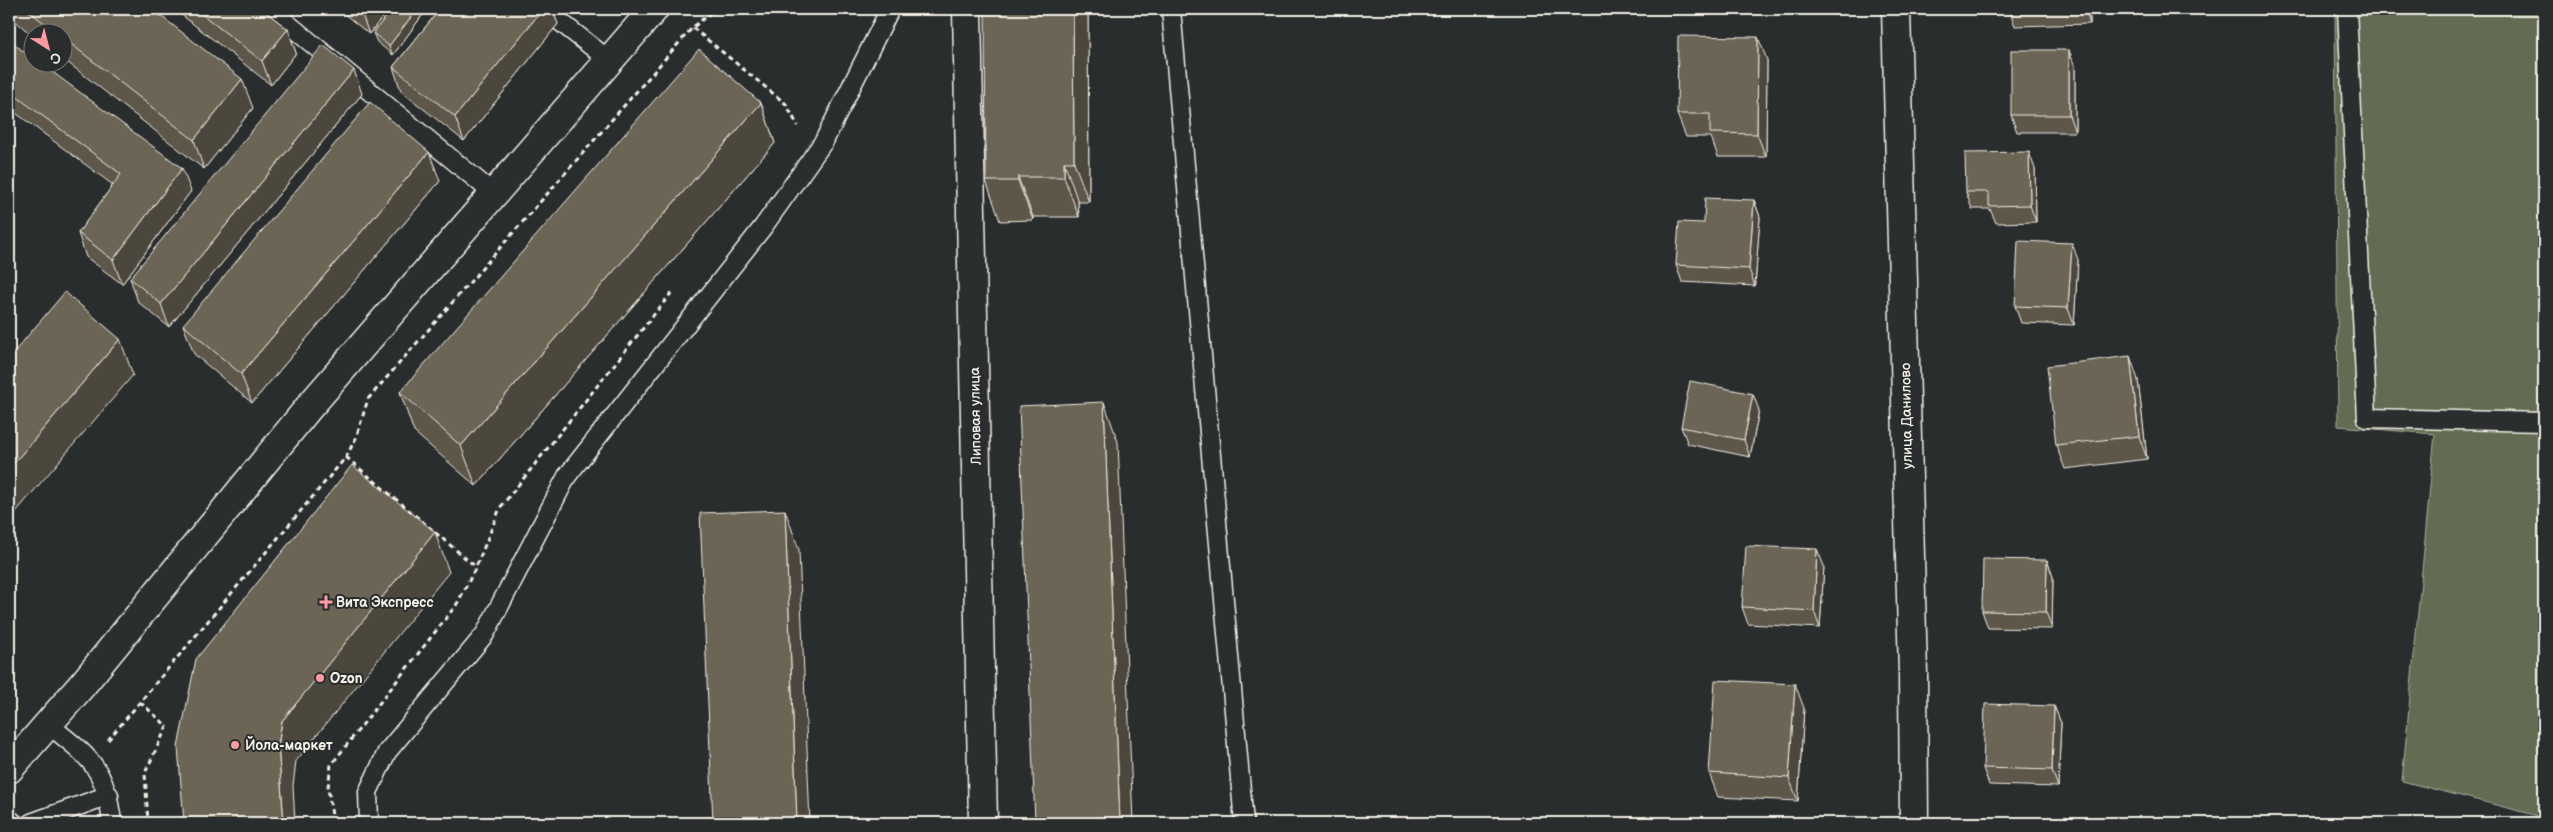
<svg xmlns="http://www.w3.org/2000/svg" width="2553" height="832" font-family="'Balsamiq Sans',sans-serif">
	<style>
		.green { fill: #636c52; stroke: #acae9d }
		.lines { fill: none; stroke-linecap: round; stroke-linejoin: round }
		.lane-casing { stroke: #f4f1e8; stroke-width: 21 }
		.street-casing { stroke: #f4f1e8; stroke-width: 31 }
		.secondary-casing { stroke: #f4f1e8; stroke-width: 31 }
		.path { stroke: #f4f1e8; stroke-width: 3; stroke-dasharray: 5 4; stroke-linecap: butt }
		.lane { stroke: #2a2d2e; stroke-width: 18 }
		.street { stroke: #2a2d2e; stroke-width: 28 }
		.secondary { stroke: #2a2d2e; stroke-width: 28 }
		.wall { fill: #5d5749; stroke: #f4f1e8 }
		.shaded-wall { fill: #4c473c; stroke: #f4f1e8 }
		.building { fill: #6c6555; stroke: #f4f1e8 }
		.poi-dot { fill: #ff9aa2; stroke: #2a2d2e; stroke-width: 2 }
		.labels { text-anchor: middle; stroke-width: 4; stroke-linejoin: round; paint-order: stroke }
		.street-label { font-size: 14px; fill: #f4f1e8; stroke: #2a2d2e }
		.poi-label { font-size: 14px; font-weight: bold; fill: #f4f1e8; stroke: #2a2d2e; text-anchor: start }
	</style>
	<rect width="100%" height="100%" fill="#2a2d2e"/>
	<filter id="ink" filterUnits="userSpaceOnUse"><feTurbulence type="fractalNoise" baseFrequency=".02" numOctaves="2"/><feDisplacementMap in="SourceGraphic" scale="10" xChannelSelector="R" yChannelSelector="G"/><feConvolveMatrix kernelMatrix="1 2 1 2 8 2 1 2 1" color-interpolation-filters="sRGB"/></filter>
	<g filter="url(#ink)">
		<path class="green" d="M2335,9H2544V823H2534L2535,815L2402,781L2435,434L2338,426Z"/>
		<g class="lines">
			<g class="lane-casing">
				<g id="lane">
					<path d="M270,9L494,194"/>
					<path d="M544,9L610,61"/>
					<path d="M1171,9L1244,823"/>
					<path d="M2347,9L2367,418L2544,422"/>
					<path d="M48,724C89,757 106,767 112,823"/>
					<path d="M9,819L14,823"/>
					<path d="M31,823L109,795"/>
					<path d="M369,823L368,792L387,752L485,634L567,476L763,227L824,141L890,9"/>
				</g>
			</g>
			<g class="street-casing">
				<g id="street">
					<path d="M967,9L983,823"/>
					<path d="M9,769L83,684L310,406L654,9"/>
				</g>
			</g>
			<g class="secondary-casing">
				<path id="secondary" d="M1896,9L1913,674L1914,823"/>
			</g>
			<g class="path">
				<path d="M693,28L786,104L798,126"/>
				<path d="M346,457L476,567"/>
				<path d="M140,702L167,726L145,773L148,823"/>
				<path d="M108,740L346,457L356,438L368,399L692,28L715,9"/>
				<path d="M333,823L328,787L331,765L457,604L476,567L500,508L672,292"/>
			</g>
			<use href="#lane" class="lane"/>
			<use href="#street" class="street"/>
			<use href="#secondary" class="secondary"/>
		</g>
		<g class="wall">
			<path d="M9,9H152L253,108L204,169L62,58V32H32V35L9,16Z"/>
			<path d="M174,9H262L288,29L296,53L271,85Z"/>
			<path d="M338,9H389L369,34Z"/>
			<path d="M392,9H427L393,55L377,42L373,33Z"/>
			<path d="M440,9H552L558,24L464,141L401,91L393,67Z"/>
			<path d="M1088,9L1089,202H1078L1079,217H1033V220L1000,221L986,181Z"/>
			<path d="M2009,9H2090V24L2015,26Z"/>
			<path d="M9,40L191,191L122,284L86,257L78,233L113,185L9,108Z"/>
			<path d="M1767,60L1766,157H1718L1711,137H1686L1677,114Z"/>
			<path d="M2075,67V132H2017L2011,115Z"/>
			<path d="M362,94L169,327L138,302L130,278Z"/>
			<path d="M761,103L775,143L476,486L414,432L400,392Z"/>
			<path d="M2035,169L2036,222L1996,223L1990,209H1972L1966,192Z"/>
			<path d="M440,181L252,403L194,354L183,325Z"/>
			<path d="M1754,200L1760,217L1755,286L1682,282L1676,265L1704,223Z"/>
			<path d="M2078,260L2074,325L2021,323L2015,306Z"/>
			<path d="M2138,380L2147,459L2065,469L2056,445Z"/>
			<path d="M1759,410L1750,457L1688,444L1681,427Z"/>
			<path d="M2047,560L2053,577L2052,629L1988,628L1982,611Z"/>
			<path d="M1824,566L1820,628L1748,624L1742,607Z"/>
			<path d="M2054,706L2061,723L2058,787L1989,785L1983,768Z"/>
			<path d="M1804,708L1798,801L1718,797L1709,773Z"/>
		</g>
		<g class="shaded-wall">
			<path d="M360,9H389L369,34Z"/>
			<path d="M417,9H427L393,55L389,46Z"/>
			<path d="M543,9H552L558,24L464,141L455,117Z"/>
			<path d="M1073,9H1088L1089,202L1074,162Z"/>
			<path d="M2085,9H2090V24Z"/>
			<path d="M288,29L296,53L271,85L262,61Z"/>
			<path d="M1758,37L1767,60L1766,157L1757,134Z"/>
			<path d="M2069,50L2075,67V132L2069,115Z"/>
			<path d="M354,70L362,94L169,327L161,304Z"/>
			<path d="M242,79L253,108L204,169L194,140Z"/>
			<path d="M761,103L775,143L476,486L461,446Z"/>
			<path d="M429,152L440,181L252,403L241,374Z"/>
			<path d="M2029,152L2035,169L2036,222L2030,205Z"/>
			<path d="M1064,162L1078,202L1079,217L1064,177Z"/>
			<path d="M182,168L191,191L122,284L113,260Z"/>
			<path d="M1018,177L1033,217V220L1018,181Z"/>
			<path d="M1754,200L1760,217L1755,286L1749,269Z"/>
			<path d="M2072,243L2078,260L2074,325L2068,308Z"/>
			<path d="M120,339L133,375L9,520V469Z"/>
			<path d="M2130,356L2138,380L2147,459L2139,436Z"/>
			<path d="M1753,394L1759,410L1750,457L1744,440Z"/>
			<path d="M1104,402L1118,442L1133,823H1120Z"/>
			<path d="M785,510L799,550L810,823H797Z"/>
			<path d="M435,532L449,572L296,761L293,786L295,823H284L278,746L282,721Z"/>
			<path d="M1817,549L1824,566L1820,628L1814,611Z"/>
			<path d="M2047,560L2053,577L2052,629L2046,612Z"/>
			<path d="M1795,684L1804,708L1798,801L1789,778Z"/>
			<path d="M2054,706L2061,723L2058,787L2052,770Z"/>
		</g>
		<g class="building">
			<path d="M26,9H152L242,79L194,140L62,37V32H56Z"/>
			<path d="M195,9H262L288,29L262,61Z"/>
			<path d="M392,9H417L389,46L373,33Z"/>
			<path d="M440,9H543L455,117L393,67Z"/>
			<path d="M985,9H1073L1074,162H1064V177H1018V181H986Z"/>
			<path d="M2009,9H2031L2009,10Z"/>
			<path d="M1678,36L1758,37L1757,134L1710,133V114H1677Z"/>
			<path d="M9,40L32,58V62H39L182,168L113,260L78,233L121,174L9,91Z"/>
			<path d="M323,45L354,70L161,304L130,278Z"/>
			<path d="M699,49L761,103L461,446L400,392Z"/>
			<rect x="2011" y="50" width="58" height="65"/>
			<path d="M370,102L429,152L241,374L183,325Z"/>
			<path d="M2029,152L2030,205L1989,206V192H1966L1965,153Z"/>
			<path d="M1705,198L1754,200L1749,269L1676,265L1679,222L1704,223Z"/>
			<path d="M2018,241L2072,243L2068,308L2015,306Z"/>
			<path d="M65,292L120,339L9,469V358Z"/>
			<path d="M2130,356L2139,436L2056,445L2047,366Z"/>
			<path d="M1690,381L1753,394L1744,440L1681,427Z"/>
			<path d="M1104,402L1120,823H1035L1019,406Z"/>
			<path d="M352,465L435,532L282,721L278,746L284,823H184L178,747L196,659Z"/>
			<path d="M785,510L797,823H713L700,513Z"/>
			<path d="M1746,546L1817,549L1814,611L1742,607Z"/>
			<path d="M1983,559L2047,560L2046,612L1982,611Z"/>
			<path d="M1715,680L1795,684L1789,778L1709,773Z"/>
			<path d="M1985,704L2054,706L2052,770L1983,768Z"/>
		</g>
	</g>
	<g class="poi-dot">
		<path d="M323.5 594.5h5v5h5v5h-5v5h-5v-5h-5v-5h5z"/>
		<circle cx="320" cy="678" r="5"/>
		<circle cx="235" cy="745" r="5"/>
	</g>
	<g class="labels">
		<g class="street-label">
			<text transform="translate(975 416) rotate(-91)" y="5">Липовая улица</text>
			<text transform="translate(1906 416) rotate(-91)" y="5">улица Данилово</text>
		</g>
		<g class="poi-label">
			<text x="336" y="607">Вита Экспресс</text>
			<text x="330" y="683">Ozon</text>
			<text x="245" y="750">Йола-маркет</text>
		</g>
	</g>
	<rect width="2553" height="832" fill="none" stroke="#2a2d2e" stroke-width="30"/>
	<rect x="15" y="15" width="2523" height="802" fill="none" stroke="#f4f1e8" stroke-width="2" filter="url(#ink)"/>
	<g transform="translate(48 48) rotate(144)"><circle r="24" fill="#2a2d2e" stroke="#7b7b78"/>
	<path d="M0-4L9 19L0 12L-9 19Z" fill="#ff9aa2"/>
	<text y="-8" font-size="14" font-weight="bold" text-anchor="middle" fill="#f4f1e8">С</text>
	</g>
</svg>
